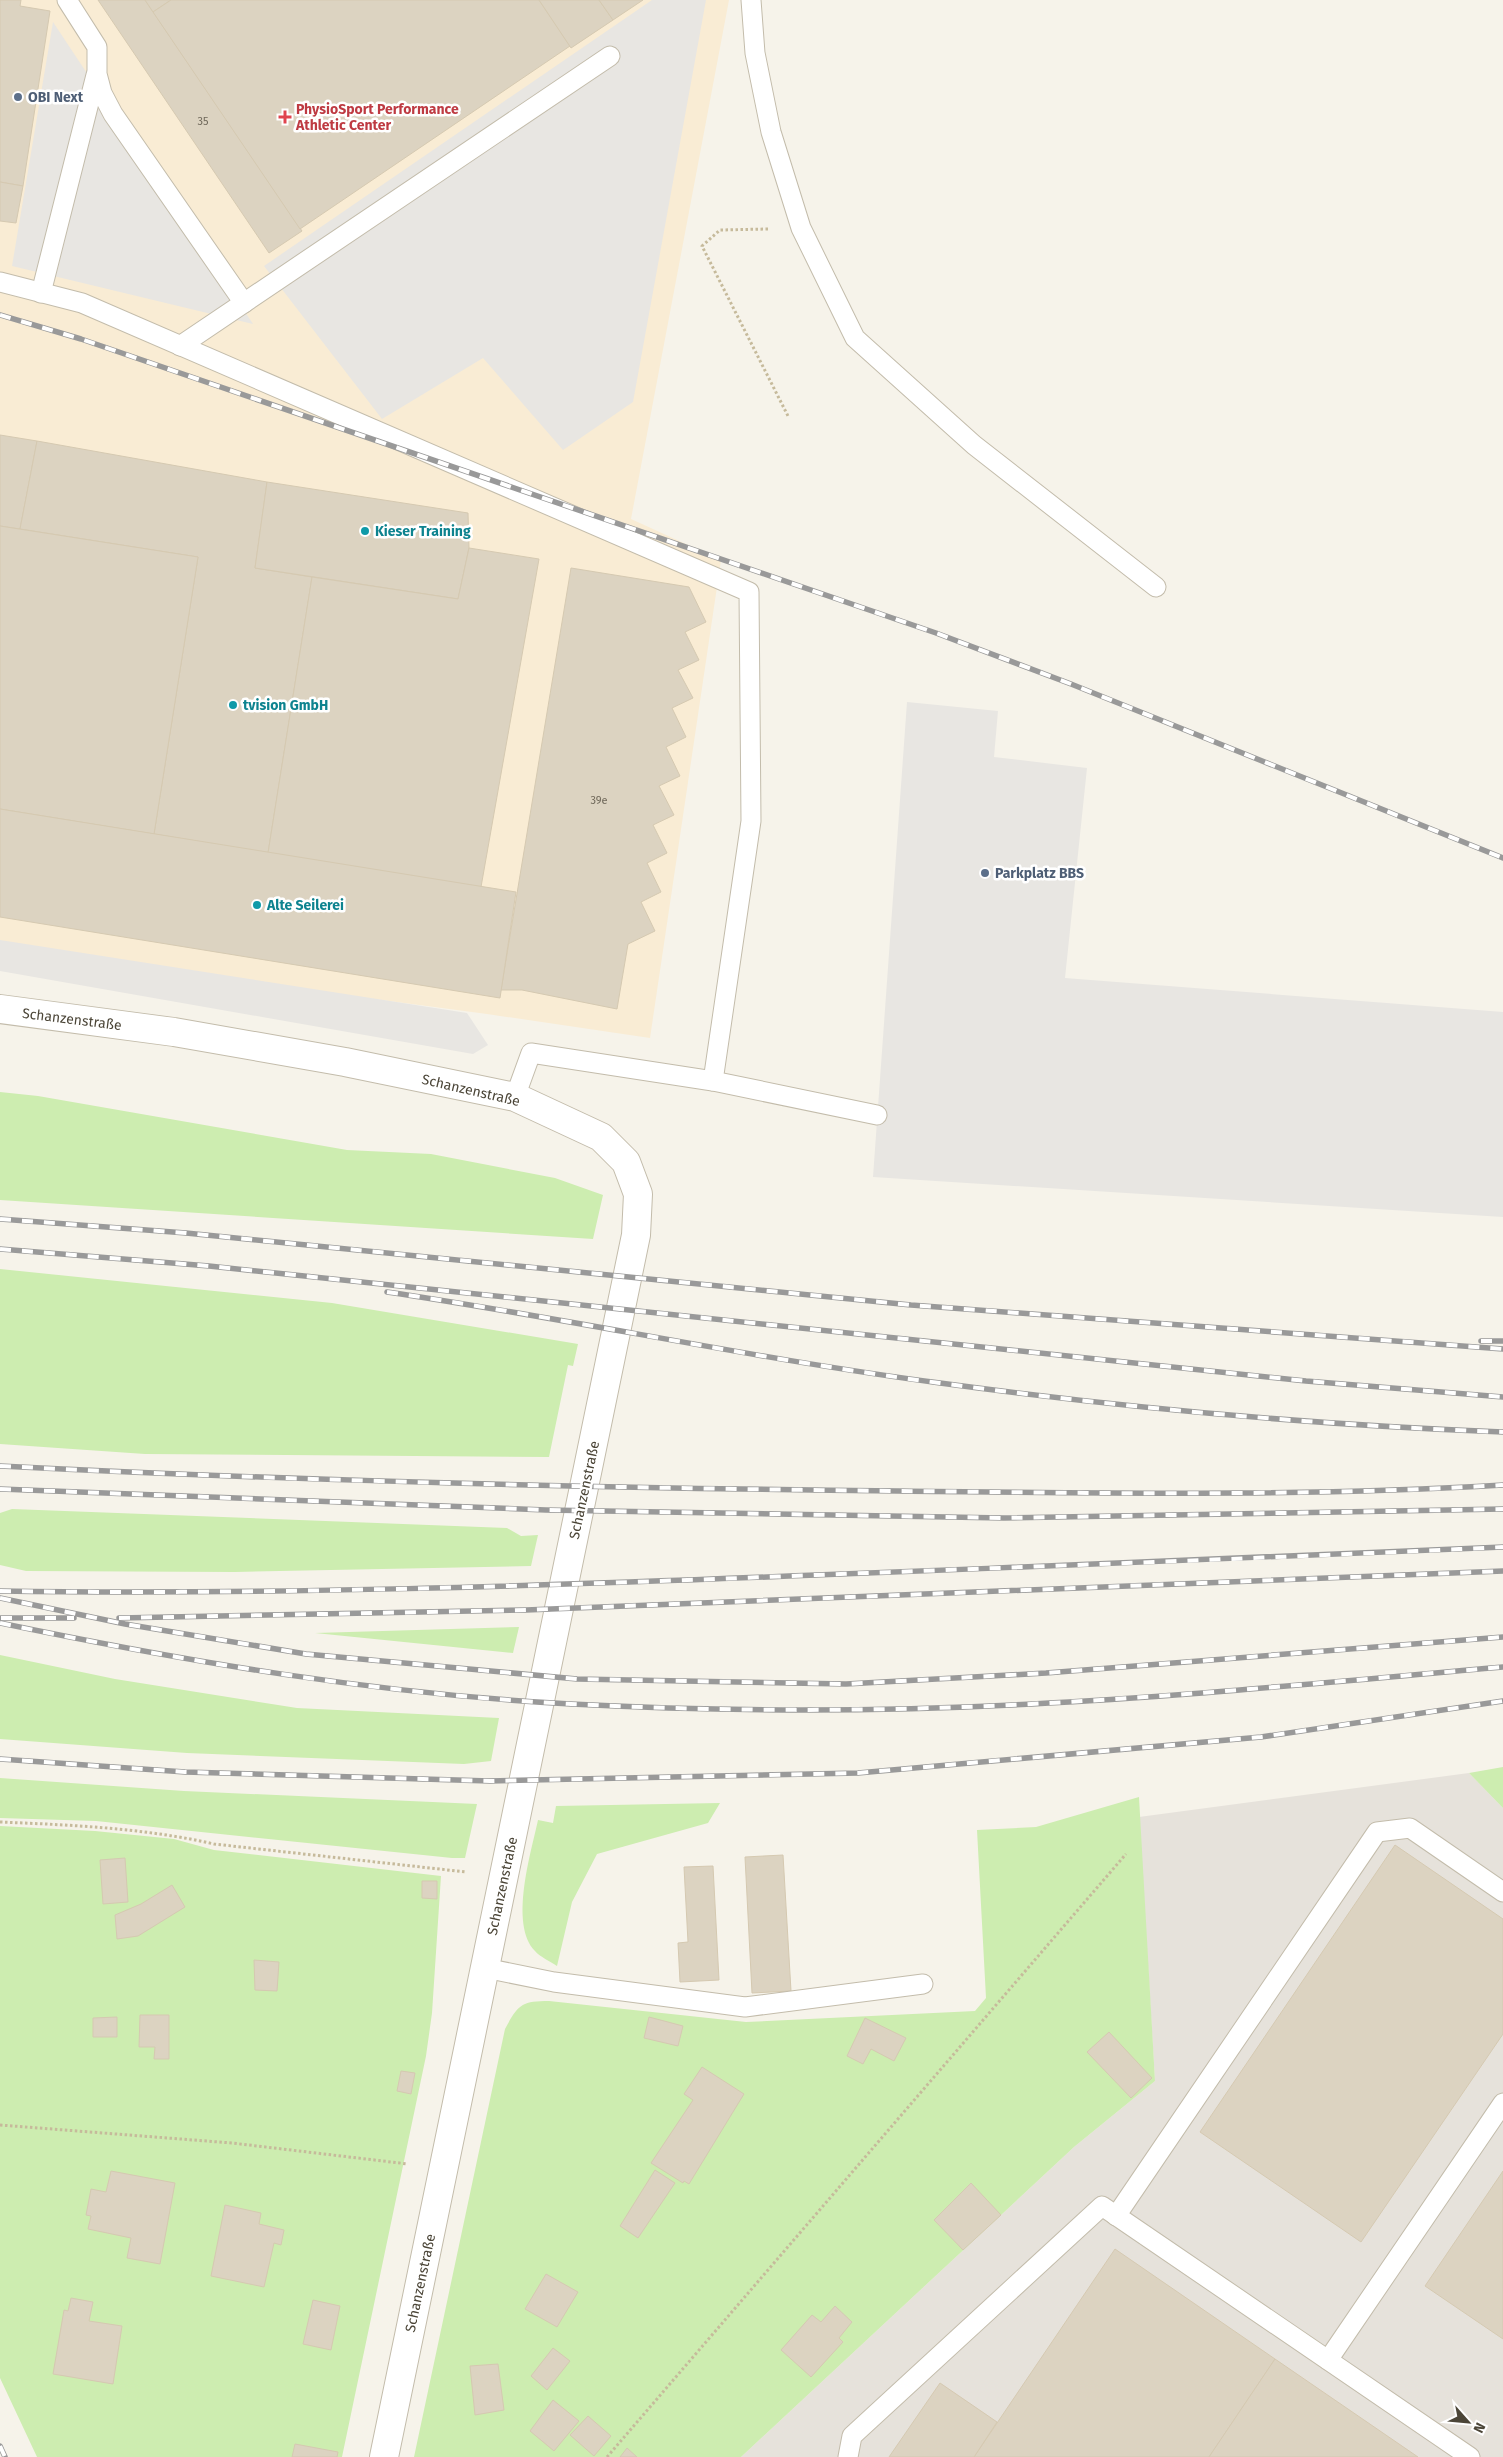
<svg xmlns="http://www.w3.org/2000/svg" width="1503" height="2457" font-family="'Fira Sans',sans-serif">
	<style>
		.commercial { fill: #f9ecd4 }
		.industrial { fill: #e6e2db }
		.green { fill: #cdedb0 }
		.parking { fill: #e8e6e2 }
		.building { fill: #dcd3c1; stroke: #d5c9b1 }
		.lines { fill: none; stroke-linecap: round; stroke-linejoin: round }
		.lane-casing { stroke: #c3bcab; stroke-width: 21 }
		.street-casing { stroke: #c3bcab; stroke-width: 30 }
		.path { stroke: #c6ba9b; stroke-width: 3; stroke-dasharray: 2.5 2.5; stroke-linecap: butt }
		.lane { stroke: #fff; stroke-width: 19 }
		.street { stroke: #fff; stroke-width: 28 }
		.rail-casing { stroke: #999; stroke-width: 5.5 }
		.rail { stroke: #fff; stroke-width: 4; stroke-dasharray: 11; stroke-linecap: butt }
		.service-dot { fill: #5c6f8a; stroke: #fff; stroke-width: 2 }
		.health-dot { fill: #e0444e; stroke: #fff; stroke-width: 2 }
		.culture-dot { fill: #0f9aa8; stroke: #fff; stroke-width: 2 }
		.labels { text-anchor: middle; stroke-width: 5; stroke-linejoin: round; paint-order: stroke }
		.number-label { font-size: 11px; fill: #6f685a }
		.service-label { font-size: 14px; font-weight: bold; fill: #4e5e75; stroke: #fff; text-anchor: start }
		.health-label { font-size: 14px; font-weight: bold; fill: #be3a42; stroke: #fff; text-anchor: start }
		.culture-label { font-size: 14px; font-weight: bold; fill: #0d838f; stroke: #fff; text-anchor: start }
		.street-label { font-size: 14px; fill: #4b4537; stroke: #fff }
	</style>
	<rect width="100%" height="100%" fill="#f6f3ea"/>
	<path class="commercial" d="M0,0H729L631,519L721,560L650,1038L487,1014L0,949Z"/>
	<path class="industrial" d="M1469,1773L1503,1808V2457H741L1074,2147L1155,2081L1139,1817Z"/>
	<g class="green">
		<path d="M0,1092L38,1096L347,1150L431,1154L555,1178L603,1195L593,1239L0,1200Z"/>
		<path d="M0,1269L332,1303L578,1344L573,1366L568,1365L549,1457L145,1454L0,1444Z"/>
		<path d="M12,1509L507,1528L521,1536L538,1535L531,1566L235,1572L26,1571L0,1565V1513Z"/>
		<path d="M519,1627L513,1653L315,1633Z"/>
		<path d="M0,1655L115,1679L297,1708L499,1718L491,1761L464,1764L187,1753L0,1739Z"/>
		<path d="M1503,1767V1808L1469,1773Z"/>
		<path d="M0,1778L184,1791L477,1804L465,1858H452L96,1821L0,1818Z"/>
		<path d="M1139,1797L1155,2081L1074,2147L741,2457H414L505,2029C518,2005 521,2001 549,2001L746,2022L975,2011L986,1998L977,1830L1036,1827Z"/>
		<path d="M720,1803L708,1823L597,1854L572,1902L557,1966C550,1961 540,1957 535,1951C509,1924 531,1853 538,1820L553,1823L556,1806Z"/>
		<path d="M0,1826L95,1831L174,1839L214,1850L441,1876L432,2013L426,2056L342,2457H37L0,2378Z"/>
	</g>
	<g class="parking">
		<path d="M652,0H706L633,402L563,450L483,358L382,419L264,266Z"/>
		<path d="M53,22L253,324L12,266Z"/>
		<path d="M907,702L998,711L994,757L1087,768L1065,978L1503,1012V1217L873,1177Z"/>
		<path d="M0,940L467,1013L488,1045L473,1054L0,971Z"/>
	</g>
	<g class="building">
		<path d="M0,0H21L20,6L50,11L23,186L0,182Z"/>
		<path d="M98,0H145L302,231L269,253Z"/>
		<path d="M145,0H171L153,12Z"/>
		<path d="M171,0H539L570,46L300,229L153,12Z"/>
		<path d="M539,0H599L613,20L571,48Z"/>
		<path d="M599,0H643L613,20Z"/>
		<path d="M0,182L23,186L16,223L0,221Z"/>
		<path d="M0,435L37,441L20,529L0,526Z"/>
		<path d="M37,441L267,482L255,568L312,577L268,853L154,834L198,557L20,529Z"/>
		<path d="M267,482L468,513L469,548L458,599L255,568Z"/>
		<path d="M0,526L198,557L154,834L0,809Z"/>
		<path d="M469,548L539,559L481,887L268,853L312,577L458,599Z"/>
		<path d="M571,568L689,587L706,622L685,632L699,660L678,670L693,698L672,708L686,737L666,747L680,776L659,786L674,815L653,825L667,853L647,863L661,892L641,902L655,931L628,944L617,1009L522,990H501Z"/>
		<path d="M0,809L516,892L500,998L0,917Z"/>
		<path d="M1395,1845L1503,1919V2034L1361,2242L1200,2132Z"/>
		<path d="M783,1855L791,1991L752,1993L745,1857Z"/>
		<path d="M125,1858L128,1902L103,1904L100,1860Z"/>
		<path d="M713,1866L719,1980L680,1982L678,1943L688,1942L684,1867Z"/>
		<path d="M422,1881H437V1899L422,1898Z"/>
		<path d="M172,1885L185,1907L138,1936L117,1939L115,1915L141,1904Z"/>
		<path d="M254,1960L279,1962L277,1991L255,1990Z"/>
		<path d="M140,2015H169V2059H154L155,2047H139Z"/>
		<path d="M117,2017V2037H93V2018Z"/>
		<path d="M649,2017L683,2026L678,2046L644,2038Z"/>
		<path d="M865,2018L906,2038L894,2061L871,2049L863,2064L847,2056Z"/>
		<path d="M1109,2032L1152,2078L1131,2098L1087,2052Z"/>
		<path d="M702,2067L744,2094L689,2184L684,2181L683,2183L651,2163L693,2100L684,2094Z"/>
		<path d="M401,2071L415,2073L411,2094L397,2091Z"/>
		<path d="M655,2170L675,2183L638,2238L620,2226Z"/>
		<path d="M111,2171L175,2183L160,2264L127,2258L131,2238L88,2229L91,2216L86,2215L91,2189L106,2192Z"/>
		<path d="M1503,2171V2339L1425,2286Z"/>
		<path d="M971,2183L1001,2215L963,2250L934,2220Z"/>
		<path d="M225,2205L261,2213L259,2224L284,2230L281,2245L274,2243L264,2287L211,2276Z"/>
		<path d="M1115,2249L1275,2359L1209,2457H974Z"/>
		<path d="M546,2274L578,2292L557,2327L525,2309Z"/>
		<path d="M71,2298L93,2302L89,2321L122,2326L113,2384L53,2374L64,2310L68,2311Z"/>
		<path d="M313,2300L340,2306L331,2350L303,2344Z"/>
		<path d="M835,2306L852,2322L839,2338L843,2342L811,2377L781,2350L812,2315L821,2322Z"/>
		<path d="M553,2348L570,2361L547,2390L531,2376Z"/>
		<path d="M1275,2359L1418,2457H1209Z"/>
		<path d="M498,2364L504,2410L475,2415L470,2366Z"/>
		<path d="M940,2383L997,2422L974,2457H889Z"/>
		<path d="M553,2400L579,2421L554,2451L530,2431Z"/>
		<path d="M588,2416L611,2436L594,2456L570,2435Z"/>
		<path d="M295,2444L338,2452L337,2457H292Z"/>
		<path d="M627,2448L637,2457H620Z"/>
	</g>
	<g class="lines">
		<g class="lane-casing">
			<g id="lane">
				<path d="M67,0L97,47V74L102,93L113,114L244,303"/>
				<path d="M751,0L755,53L771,132L801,228L855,338L974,445L1156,587"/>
				<path d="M0,282L82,303L749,592L751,821L713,1081"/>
				<path d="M41,293L96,75"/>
				<path d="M180,346L610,56"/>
				<path d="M515,1097L531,1053L713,1081L877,1115"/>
				<path d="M485,1968L554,1982L745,2007L923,1984"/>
				<path d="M1116,2216L1377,1832L1410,1828L1503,1892"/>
				<path d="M1328,2360L1503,2103"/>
				<path d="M848,2457L852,2436L1102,2206L1470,2457"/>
			</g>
		</g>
		<g class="street-casing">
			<path id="street" d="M0,1009L174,1032L345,1062L515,1097L601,1137L626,1162L638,1194L636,1235L384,2457"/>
		</g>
		<g class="path">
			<path d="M768,229L720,230L702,246L789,418"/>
			<path d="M0,1822C72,1825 144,1828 214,1844L466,1872"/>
			<path d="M0,2125L232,2143L408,2164"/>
			<path d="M607,2457L1126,1854"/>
		</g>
		<use href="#lane" class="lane"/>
		<use href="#street" class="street"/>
		<g class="rail-casing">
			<g id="rail">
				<path d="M0,315L81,339L936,633L1071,684L1503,858"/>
				<path d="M0,1219L186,1233L911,1305L1503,1349"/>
				<path d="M0,1249L209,1266L1306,1381L1503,1397"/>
				<path d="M387,1292C572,1319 755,1359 940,1383C1126,1408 1315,1425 1503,1432"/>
				<path d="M1481,1341H1503"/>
				<path d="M0,1466C299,1481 599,1488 899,1491C1100,1493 1302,1497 1503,1485"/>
				<path d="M0,1489L546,1510L1004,1518L1503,1509"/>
				<path d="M0,1591C272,1595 544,1586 816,1575C1045,1566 1274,1558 1503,1547"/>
				<path d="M0,1598L125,1624L306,1654L577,1679L846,1684L1046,1673L1503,1637"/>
				<path d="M1,1618H74"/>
				<path d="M119,1618L526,1610L1503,1571"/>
				<path d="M0,1623C188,1662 379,1694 571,1704C730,1712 890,1712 1049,1703C1200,1695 1352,1680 1503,1667"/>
				<path d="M0,1759L185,1772L490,1781L858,1773L1261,1737L1503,1701"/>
				<path d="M0,2446L5,2457"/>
			</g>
		</g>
		<use href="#rail" class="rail"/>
	</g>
	<g class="service-dot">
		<circle cx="18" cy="97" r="5"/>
		<circle cx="985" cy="873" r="5"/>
	</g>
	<path class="health-dot" d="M282.5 109.5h5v5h5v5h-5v5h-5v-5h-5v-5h5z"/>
	<g class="culture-dot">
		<circle cx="365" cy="531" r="5"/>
		<circle cx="233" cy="705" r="5"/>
		<circle cx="257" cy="905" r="5"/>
	</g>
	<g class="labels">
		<g class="number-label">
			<text x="203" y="125">35</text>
			<text x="599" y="804">39e</text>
		</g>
		<g class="service-label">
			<text x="28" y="102">OBI Next</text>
			<text x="995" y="878">Parkplatz BBS</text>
		</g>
		<g class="health-label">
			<text x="296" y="114">PhysioSport Performance<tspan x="296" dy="16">Athletic Center</tspan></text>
		</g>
		<g class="culture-label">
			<text x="375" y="536">Kieser Training</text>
			<text x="243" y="710">tvision GmbH</text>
			<text x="267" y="910">Alte Seilerei</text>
		</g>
		<g class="street-label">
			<text transform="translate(72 1019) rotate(7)" y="5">Schanzenstraße</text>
			<text transform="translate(471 1090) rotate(13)" y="5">Schanzenstraße</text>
			<text transform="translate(584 1490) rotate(-78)" y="5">Schanzenstraße</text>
			<text transform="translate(502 1886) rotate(-78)" y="5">Schanzenstraße</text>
			<text transform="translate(420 2283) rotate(-78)" y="5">Schanzenstraße</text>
		</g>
	</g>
	<g transform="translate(1468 2422) rotate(117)" stroke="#ffffff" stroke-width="4" paint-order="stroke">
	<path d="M0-4L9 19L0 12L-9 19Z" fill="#4b4537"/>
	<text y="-8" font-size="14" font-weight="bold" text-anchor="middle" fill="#4b4537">N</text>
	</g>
</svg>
